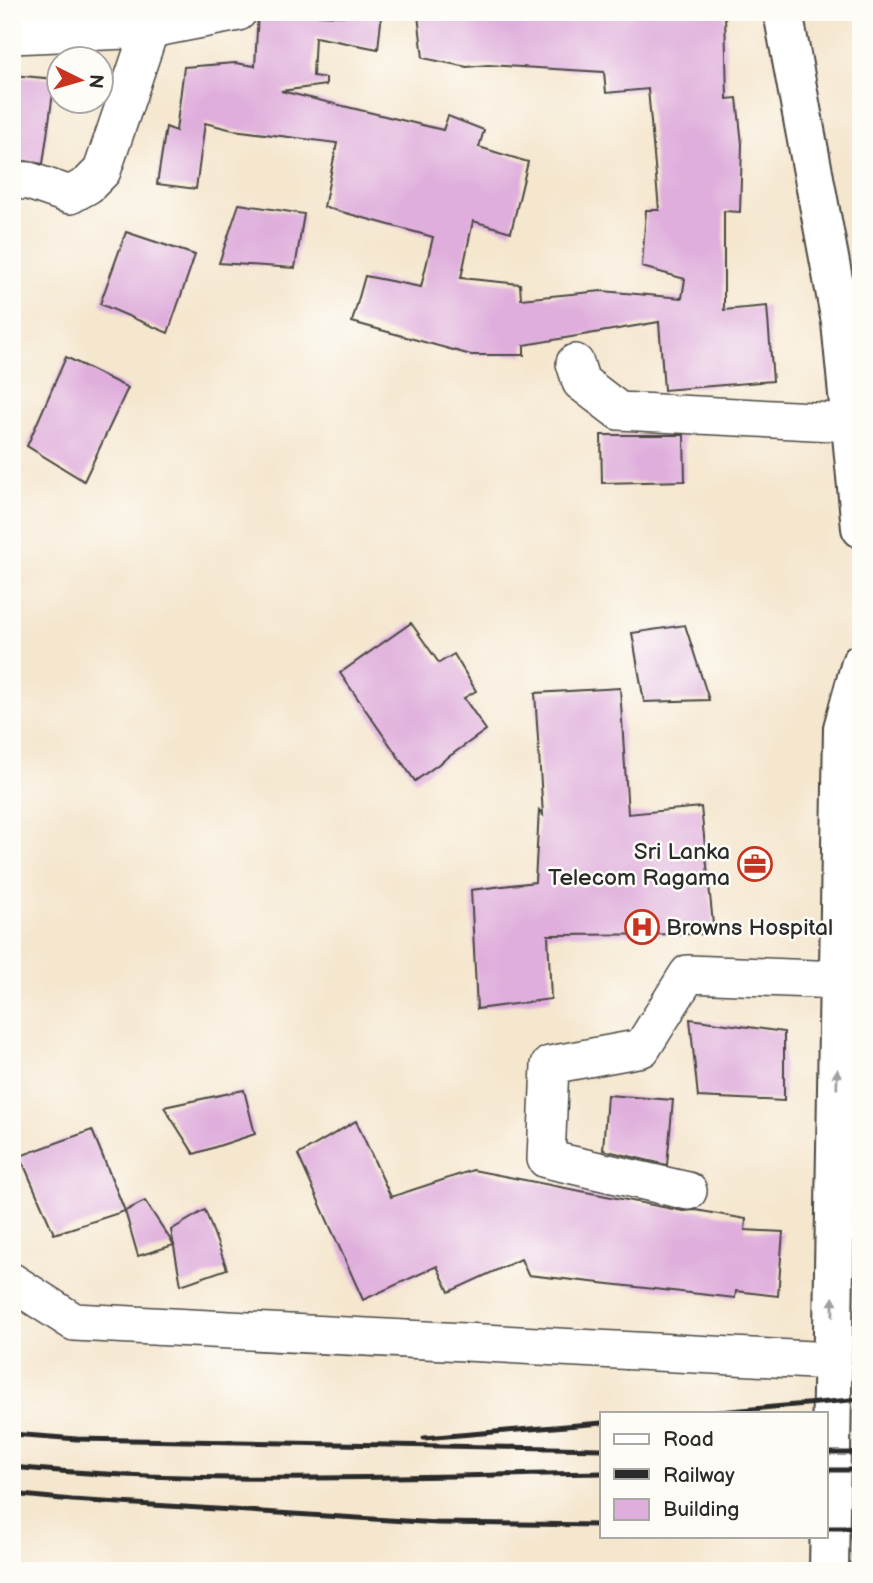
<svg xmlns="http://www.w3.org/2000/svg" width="873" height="1583" font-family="'Balsamiq Sans',sans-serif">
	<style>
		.building { fill: #dfaedc }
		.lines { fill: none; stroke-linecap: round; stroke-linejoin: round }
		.minor-casing { stroke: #494743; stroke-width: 40 }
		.major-casing { stroke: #494743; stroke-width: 42 }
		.minor { stroke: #fff; stroke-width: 37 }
		.major { stroke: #fff; stroke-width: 38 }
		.rail { stroke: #2b2b2b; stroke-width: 5 }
		.oneway { fill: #a0a0a0 }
		.labels { text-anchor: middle; stroke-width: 5; stroke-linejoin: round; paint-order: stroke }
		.poi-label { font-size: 23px; fill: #2b2b2b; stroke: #fdfcf7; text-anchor: end }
	</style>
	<rect width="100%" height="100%" fill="#fdfcf7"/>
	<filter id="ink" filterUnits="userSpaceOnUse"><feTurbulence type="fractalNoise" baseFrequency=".0143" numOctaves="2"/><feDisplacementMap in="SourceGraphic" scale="14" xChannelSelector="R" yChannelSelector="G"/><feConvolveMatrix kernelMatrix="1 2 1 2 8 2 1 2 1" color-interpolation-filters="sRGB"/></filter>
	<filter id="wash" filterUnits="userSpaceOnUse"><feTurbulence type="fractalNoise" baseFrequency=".00686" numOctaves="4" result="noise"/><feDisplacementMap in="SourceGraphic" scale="28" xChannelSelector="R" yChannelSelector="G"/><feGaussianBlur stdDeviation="1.57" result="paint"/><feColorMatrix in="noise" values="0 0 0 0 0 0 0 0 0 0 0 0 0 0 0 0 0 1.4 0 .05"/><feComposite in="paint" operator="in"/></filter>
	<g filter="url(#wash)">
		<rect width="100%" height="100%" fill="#f5e6ce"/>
		<g id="blocks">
			<g class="building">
				<path d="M258,12L343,16L344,12H382L378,49L315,37L313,76L326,78V85L281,91L443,130L448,116L484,130L479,147L528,162L511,232L473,221L461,278L520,284L521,299L602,291L682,298L685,279L642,267L646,210H659L648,89L606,93L604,72L488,65L467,67L423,58L418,15L565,12V19L630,12H725L727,99L737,98L742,144L740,212L724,211V310L767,306L773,381L664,390L659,322L524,345V355H471L352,322L365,276L421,287L433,237L324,207L337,143L233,130L205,123L196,189L157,184L166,127L176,131L184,67L235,63L255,66Z"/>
				<path d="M12,75L55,79L43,164L12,159Z"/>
				<path d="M239,204L304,214L295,268L219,263Z"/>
				<path d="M126,232L195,255L168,333L100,304Z"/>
				<path d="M66,357L128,388L84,481L27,446Z"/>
				<path d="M601,435H684L685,481L602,483Z"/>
				<path d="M411,623L439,663L454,654L476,691L464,698L486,730L415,781L340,673Z"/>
				<path d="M685,625L709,700L644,702L632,633Z"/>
				<path d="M620,688L628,814L701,807L714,934L548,935L551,999L477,1009L471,890L535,882L539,810L543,815L535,693Z"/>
				<path d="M690,1019L784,1032V1101L698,1097Z"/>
				<path d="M244,1090L255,1134L194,1154L164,1107Z"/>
				<path d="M607,1095L673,1100L667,1165L603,1150Z"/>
				<path d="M356,1121L391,1197L473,1170L683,1211L696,1210L746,1219L745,1230L783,1232L778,1296L736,1291L735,1298L528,1275L521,1259L449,1292L437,1266L363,1300L298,1155Z"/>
				<path d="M92,1130L125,1211L54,1234L20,1156Z"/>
				<path d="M145,1201L174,1245L138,1256L125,1211Z"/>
				<path d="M205,1210L227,1269L181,1285L171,1230Z"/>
			</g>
		</g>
	</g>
	<g filter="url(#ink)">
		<use href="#blocks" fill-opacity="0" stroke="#494743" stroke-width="2"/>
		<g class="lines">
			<g class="minor-casing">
				<g id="minor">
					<path d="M12,35L150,29L238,12"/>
					<path d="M12,180L29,181L70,195L88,185L102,171L150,29"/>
					<path d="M575,363L581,382L619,411L853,423"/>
					<path d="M688,1191L546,1159L550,1065L642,1048L688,974L839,980"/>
					<path d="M12,1282L74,1322L832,1361"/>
				</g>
			</g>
			<g class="major-casing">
				<g id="major">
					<path d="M783,12L841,322L861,528"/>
					<path d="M829,1571L843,728L861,663"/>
				</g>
			</g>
			<use href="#minor" class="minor"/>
			<use href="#major" class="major"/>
			<g class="rail">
				<path d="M708,1413L861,1399"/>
				<path d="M12,1434L77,1439L602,1449"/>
				<path d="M424,1438L602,1423"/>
				<path d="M826,1453H861"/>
				<path d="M12,1467C206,1486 407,1476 602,1473"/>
				<path d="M826,1470H861"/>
				<path d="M12,1494L72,1500L437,1523L602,1525"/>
				<path d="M826,1528H861"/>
			</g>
		</g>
		<defs><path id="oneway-solid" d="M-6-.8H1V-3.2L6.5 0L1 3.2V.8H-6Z" transform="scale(1.75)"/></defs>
		<g class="oneway">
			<use href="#oneway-solid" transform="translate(837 1079) rotate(-89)"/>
			<use href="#oneway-solid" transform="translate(833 1307) rotate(-89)"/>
		</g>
	</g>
	<defs>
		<g id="office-ring" transform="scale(1.75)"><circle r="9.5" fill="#fdfcf7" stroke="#c8321e" stroke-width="1.5"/><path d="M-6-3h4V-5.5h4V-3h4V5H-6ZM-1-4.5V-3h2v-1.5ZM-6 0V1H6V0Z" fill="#c8321e"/></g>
		<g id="hospital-ring" transform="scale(1.75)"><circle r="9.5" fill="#fdfcf7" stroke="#c8321e" stroke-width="1.5"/><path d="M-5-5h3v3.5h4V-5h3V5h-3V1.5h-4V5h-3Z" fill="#c8321e"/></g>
	</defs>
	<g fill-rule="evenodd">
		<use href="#office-ring" x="755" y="864"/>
		<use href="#hospital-ring" x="642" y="927"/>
	</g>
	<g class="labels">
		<g class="poi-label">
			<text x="730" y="859">Sri Lanka<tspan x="730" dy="26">Telecom Ragama</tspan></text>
			<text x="666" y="935" text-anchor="start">Browns Hospital</text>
		</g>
	</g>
	<rect width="873" height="1583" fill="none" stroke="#fdfcf7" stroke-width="42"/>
	<rect x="600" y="1412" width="228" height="126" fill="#fdfcf7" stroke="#a9a8a5" stroke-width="2"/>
	<rect x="614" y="1434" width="35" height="10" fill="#ffffff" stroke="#a9a8a5" stroke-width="2"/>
	<text x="663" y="1446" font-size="21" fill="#2b2b2b">Road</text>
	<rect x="614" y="1469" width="35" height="10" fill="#2b2b2b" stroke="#a9a8a5" stroke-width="2"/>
	<text x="663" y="1482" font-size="21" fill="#2b2b2b">Railway</text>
	<rect x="614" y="1499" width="35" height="21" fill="#dfaedc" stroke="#a9a8a5" stroke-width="2"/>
	<text x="663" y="1516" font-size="21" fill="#2b2b2b">Building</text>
	<g transform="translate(80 80) rotate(95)"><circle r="33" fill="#fdfcf7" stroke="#a9a8a5" stroke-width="2"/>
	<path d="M0-5L12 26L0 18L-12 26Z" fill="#c8321e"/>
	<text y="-10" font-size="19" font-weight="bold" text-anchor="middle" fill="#2b2b2b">N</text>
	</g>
</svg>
